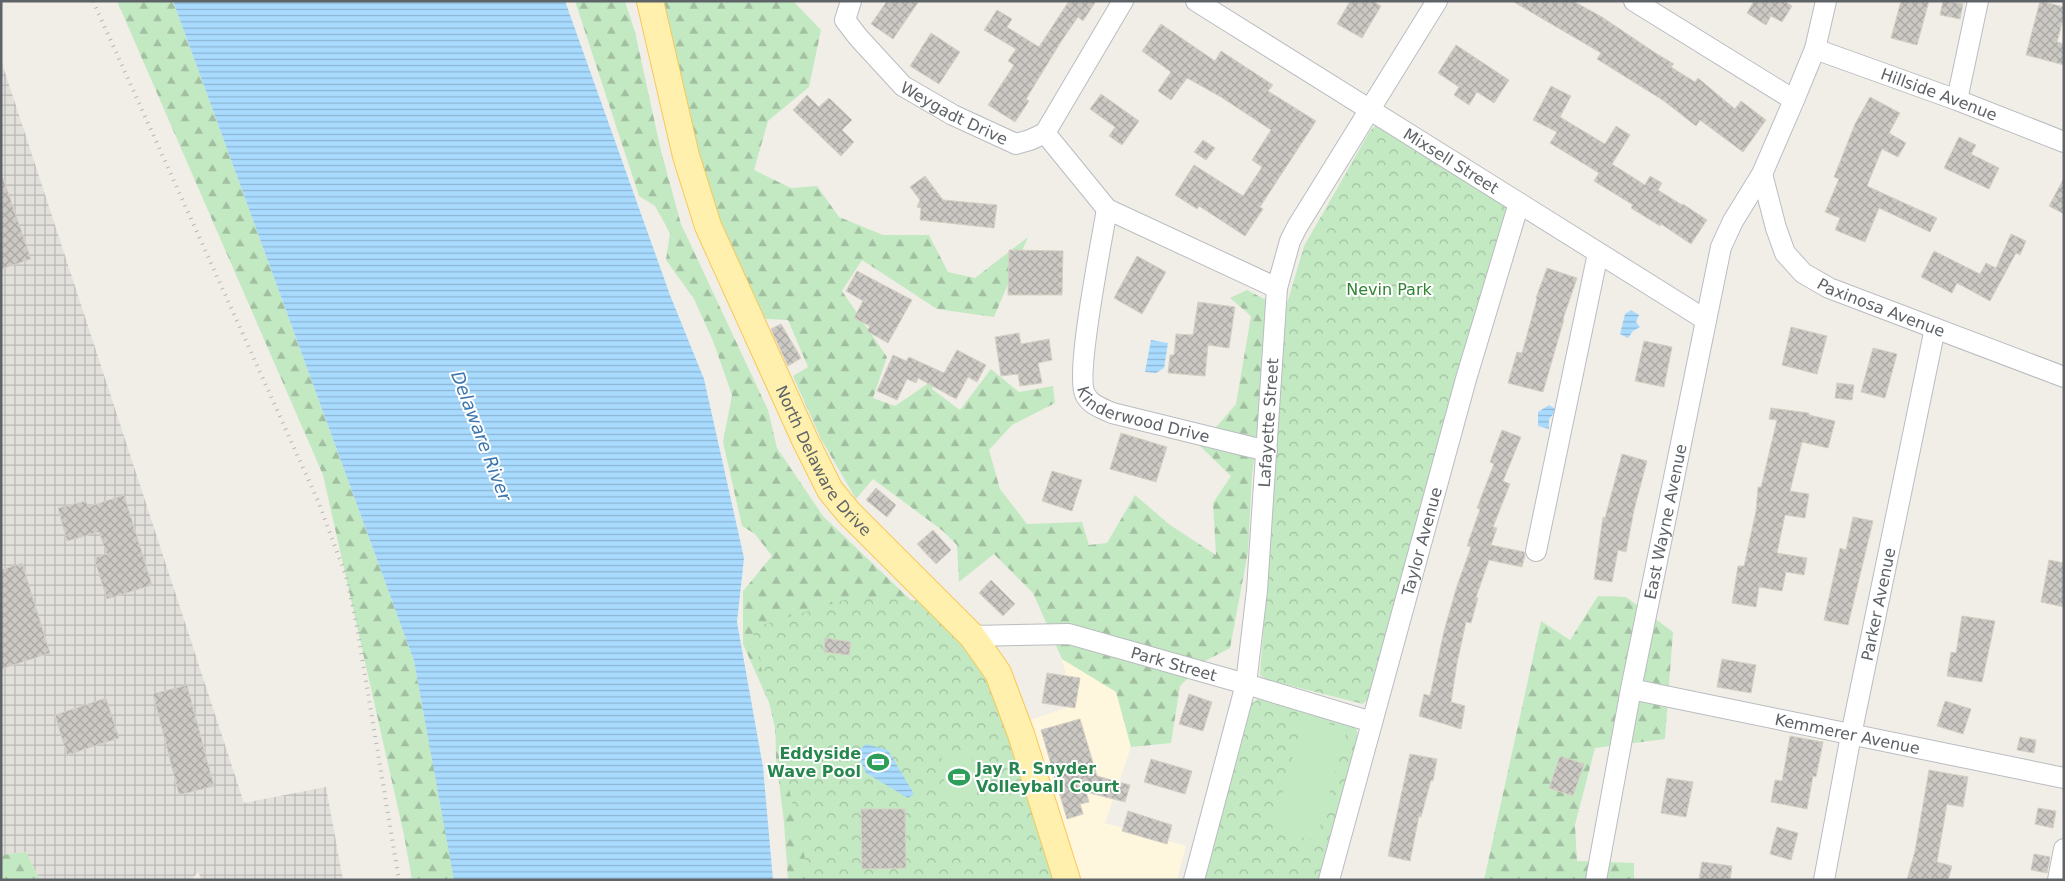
<svg xmlns="http://www.w3.org/2000/svg" width="2065" height="881" font-family="'DejaVu Sans',sans-serif">
	<style>
		.commercial { fill: #fff6de }
		.industrial { fill: url(#industrial-grid) }
		.forest { fill: url(#forest-firs) }
		.park { fill: url(#park-crowns) }
		.garden { fill: #c3e9c2 }
		.water { fill: url(#water-rules) }
		.building { fill: url(#building-cross-hatch); stroke: #d6d0c4 }
		.lines { fill: none; stroke-linecap: round; stroke-linejoin: round }
		.minor-casing { stroke: #b9bcc1; stroke-width: 22 }
		.major-casing { stroke: #f9c858; stroke-width: 28 }
		.minor { stroke: #fff; stroke-width: 20 }
		.major { stroke: #fff0ae; stroke-width: 26 }
		.rail { stroke: #b5b6b7; stroke-width: 4; stroke-dasharray: 1 6; stroke-linecap: butt }
		.labels { text-anchor: middle; stroke-width: 4; stroke-linejoin: round; paint-order: stroke }
		.street-label { font-size: 16px; fill: #5e6368; stroke: #fff }
		.park-label { font-size: 16px; fill: #308432; stroke: #fff }
		.leisure-label { font-size: 16px; font-weight: bold; fill: #27864d; stroke: #fff; text-anchor: end }
		.water-label { font-size: 18px; font-style: italic; fill: #3c76af; stroke: #fff }
	</style>
	<defs>
		<pattern id="industrial-grid" width="8" height="8" patternUnits="userSpaceOnUse" patternTransform="scale(1.25)"><rect width="8" height="8" fill="#e2e0db"/><path d="M0 4h8M4 0v8" fill="none" stroke="#bab9b5"/></pattern>
		<pattern id="forest-firs" width="22" height="20" patternUnits="userSpaceOnUse" patternTransform="scale(1.25)"><rect width="22" height="20" fill="#c3e9c2"/><path d="M5 1l3.5 6h-7zM16 11l3.5 6h-7z" fill="#a2c0a1"/></pattern>
		<pattern id="park-crowns" width="20" height="18" patternUnits="userSpaceOnUse" patternTransform="scale(1.25)"><rect width="20" height="18" fill="#c3e9c2"/><path d="M2 6a3 3 0 1 1 6 0M12 15a3 3 0 1 1 6 0" fill="none" stroke="#a2c0a1"/></pattern>
		<pattern id="water-rules" width="6" height="5" patternUnits="userSpaceOnUse" patternTransform="scale(1.25)"><rect width="6" height="5" fill="#a9dbff"/><path d="M0 2.5h6" fill="none" stroke="#8db5d2"/></pattern>
		<pattern id="building-cross-hatch" width="8" height="8" patternUnits="userSpaceOnUse" patternTransform="scale(1.25)"><rect width="8" height="8" fill="#ccc9c4"/><path d="M0 0l8 8M0 8l8-8" fill="none" stroke="#a9a7a3"/></pattern>
	</defs>
	<rect width="100%" height="100%" fill="#f1eee7"/>
	<path class="commercial" d="M1062,659L1117,692L1131,747L1105,823L1186,846L1177,880H1074L1025,722L1073,705Z"/>
	<path class="industrial" d="M1,60L244,803L326,787L343,880H202L198,872L191,880H40L26,852L1,855Z"/>
	<g class="forest">
		<path d="M117,1H173L414,661L455,880H412L404,835L323,475Z"/>
		<path d="M575,1H625L635,32L661,151L681,224L768,410L777,448L823,516L919,608L820,880H788L784,822L776,758L775,716L743,644V591L772,556L755,534L742,526L723,442L732,395L713,341L694,299L666,260L670,233L655,206L639,196Z"/>
		<path d="M662,1H793L821,30L809,87L768,121L754,170L791,188L817,186L839,217L883,235H929L948,272L975,278L1028,237L994,317L937,309L862,260L842,291L887,357L873,398L895,406L936,378L932,389L960,410L991,369L1019,392L1053,386L1055,403L1012,425L989,450L1000,489L1027,524L1082,522L1089,545L1107,543L1135,495L1170,525L1216,555L1213,503L1231,476L1200,446L1236,404L1251,316L1230,298L1247,290L1268,301L1267,357L1252,476L1248,552L1230,648L1205,661L1180,686L1171,743L1131,747L1116,692L1062,659L1033,593L994,554L959,582L957,545L943,531L873,479L856,499L821,439L793,376L808,367L788,320L766,319L743,288L697,171Z"/>
		<path d="M1598,596L1626,597L1673,632L1665,739L1595,748L1575,825L1577,861L1634,863V880H1484L1541,621L1570,640Z"/>
		<path d="M26,852L40,880H1V855Z"/>
	</g>
	<g class="park">
		<path d="M1376,125L1509,206L1369,698L1363,704L1268,680L1260,675L1286,307L1304,246L1370,131Z"/>
		<path d="M851,598L938,601L972,636L1067,880H810L752,628Z"/>
		<path d="M1260,698L1356,727L1359,740L1319,880H1201L1246,707Z"/>
	</g>
	<g class="garden">
		<path d="M1304,717L1347,729L1316,841L1272,830Z"/>
		<path d="M971,749L978,801L947,805L941,753Z"/>
	</g>
	<g class="water">
		<path d="M173,1H565L670,295L704,379L744,558L737,622L763,767L773,880H454L414,661Z"/>
		<path d="M1631,310L1639,315L1636,322L1640,327L1633,331L1628,338L1620,334L1625,314Z"/>
		<path d="M1151,340L1168,343L1164,368L1156,373L1145,372Z"/>
		<path d="M1549,405L1557,410L1549,419V429L1538,426V412Z"/>
		<path d="M866,744L888,750L914,794L908,798L866,773L857,752Z"/>
	</g>
	<g class="building">
		<path d="M887,1H919L893,39L871,24Z"/>
		<path d="M1069,1H1096L1083,21L1078,17L1062,40L1026,99L1029,101L1015,122L988,105L1014,65L1008,61L1016,49L984,30L997,10L1012,19L1007,27L1039,47Z"/>
		<path d="M1350,1H1373L1381,6L1362,38L1337,24Z"/>
		<path d="M1512,1H1573L1602,17L1657,54L1674,64L1671,67L1695,82L1698,78L1735,109L1741,101L1766,120L1743,152L1700,120L1696,126L1664,101L1597,59L1601,53Z"/>
		<path d="M1754,1H1784L1792,6L1782,22L1771,16L1766,25L1747,13Z"/>
		<path d="M1901,1H1929L1917,45L1891,38Z"/>
		<path d="M1943,1L1963,4L1960,19L1940,15Z"/>
		<path d="M2040,1L2064,7V15L2057,42L2064,44V65L2026,55Z"/>
		<path d="M1161,24L1215,61L1221,51L1241,64L1273,85L1268,91L1316,121L1260,207L1263,209L1245,236L1199,206L1197,209L1175,195L1194,165L1243,196L1262,167L1252,160L1271,130L1221,97L1187,78L1171,100L1158,91L1171,72L1142,51Z"/>
		<path d="M931,33L960,52L939,84L910,66Z"/>
		<path d="M1456,45L1509,80L1494,103L1477,92L1469,105L1454,95L1459,87L1438,73Z"/>
		<path d="M1551,86L1571,96L1560,117L1605,144L1616,126L1630,135L1612,164L1645,185L1650,176L1662,183L1658,190L1682,205L1683,204L1707,220L1691,244L1661,224L1660,226L1631,208L1633,205L1594,181L1599,173L1550,143L1557,132L1533,120Z"/>
		<path d="M1101,94L1139,121L1122,145L1109,136L1115,127L1090,109Z"/>
		<path d="M807,95L819,107L829,98L852,120L842,130L854,142L841,156L793,110Z"/>
		<path d="M1870,97L1900,113L1889,133L1906,143L1898,157L1882,149L1867,186L1937,218L1930,232L1879,208L1865,242L1835,230L1840,218L1825,212L1839,179L1834,177L1855,124Z"/>
		<path d="M1959,137L1976,145L1971,154L1999,168L1989,189L1944,168Z"/>
		<path d="M1203,140L1215,148L1206,160L1194,152Z"/>
		<path d="M925,176L943,200L997,205L994,228L920,220L921,208L917,207L920,200L910,187Z"/>
		<path d="M3,178L31,259L1,269V179Z"/>
		<path d="M2064,178V214L2049,206Z"/>
		<path d="M2011,234L2026,241L2020,255L2016,253L1990,301L1957,283L1952,293L1921,277L1934,251L1980,274L1986,263L1996,268Z"/>
		<path d="M1009,250L1063,251L1062,295H1008Z"/>
		<path d="M1137,256L1166,272L1142,314L1114,298Z"/>
		<path d="M1547,268L1577,278L1563,319H1564L1543,392L1508,383L1517,352L1522,353L1537,299L1536,298Z"/>
		<path d="M857,271L912,300L888,343L867,331L870,326L854,318L863,301L846,291Z"/>
		<path d="M1198,302L1235,307L1229,348L1208,345L1205,376L1168,373L1170,355H1174L1176,334L1193,335Z"/>
		<path d="M781,324L801,358L788,366L771,329Z"/>
		<path d="M1791,327L1827,336L1817,374L1782,365Z"/>
		<path d="M1019,333L1021,344L1049,339L1052,360L1038,363L1042,383L1020,386L1018,374L1001,376L995,337Z"/>
		<path d="M1644,341L1672,347L1664,387L1635,381Z"/>
		<path d="M1873,348L1897,354L1885,398L1861,392Z"/>
		<path d="M957,350L986,365L977,382L968,377L956,399L918,378L916,383L907,379L897,400L877,391L893,355L906,361L909,357L944,373Z"/>
		<path d="M1837,383L1854,385L1852,400L1835,398Z"/>
		<path d="M1771,408L1809,413V415L1835,421L1828,448L1802,442L1790,491L1809,494L1805,518L1785,515L1777,553L1807,558L1804,575L1786,572L1782,591L1759,587L1756,607L1732,603L1738,566H1744L1756,511L1758,487H1761L1777,420L1769,419Z"/>
		<path d="M1502,430L1521,437L1503,481L1510,484L1493,527L1497,528L1491,545L1524,552L1525,555L1522,567L1489,560L1476,597L1478,598L1471,623L1466,622L1457,663L1451,702L1465,706L1461,729L1419,716L1424,694L1430,696L1444,631L1457,586L1471,547L1467,546L1480,509L1477,508L1494,464L1490,462Z"/>
		<path d="M1121,433L1167,447L1156,482L1110,469Z"/>
		<path d="M1622,454L1647,461L1634,510L1626,552L1618,550L1612,582L1594,579L1603,517L1605,518Z"/>
		<path d="M1052,471L1082,480L1072,511L1042,501Z"/>
		<path d="M876,488L896,505L887,517L866,500Z"/>
		<path d="M124,495L152,585L107,599L94,558L107,554L99,532L67,541L58,508L86,501L88,507Z"/>
		<path d="M1853,517L1873,521L1848,625L1824,620L1840,548L1846,550Z"/>
		<path d="M933,530L951,550L936,564L917,544Z"/>
		<path d="M2049,560L2064,563V607L2041,602Z"/>
		<path d="M22,563L50,653L1,669V570Z"/>
		<path d="M991,580L1015,604L1003,616L979,593Z"/>
		<path d="M1962,616L1995,621L1982,682L1947,676L1951,652L1956,653Z"/>
		<path d="M825,638L851,642L849,655L824,652Z"/>
		<path d="M1722,659L1756,665L1751,693L1717,687Z"/>
		<path d="M1047,673L1080,678L1075,708L1042,703Z"/>
		<path d="M187,685L214,786L179,795L153,694Z"/>
		<path d="M1189,694L1212,702L1203,731L1179,724Z"/>
		<path d="M106,698L119,738L67,755L55,715Z"/>
		<path d="M1945,701L1971,709L1963,734L1937,726Z"/>
		<path d="M1080,719L1097,776L1130,785L1125,802L1086,792L1089,802L1080,804L1083,814L1067,819L1041,730Z"/>
		<path d="M1790,736L1823,742L1816,777L1813,776L1807,809L1771,802L1775,780L1782,781Z"/>
		<path d="M2020,737L2036,740L2034,753L2017,750Z"/>
		<path d="M1410,754L1437,759L1433,781L1431,780L1421,817L1419,816L1410,861L1388,856Z"/>
		<path d="M1560,756L1584,764L1573,796L1549,788Z"/>
		<path d="M1151,759L1192,771L1185,794L1144,782Z"/>
		<path d="M1929,770L1968,777L1963,807L1947,804L1937,862L1952,866L1948,880H1907L1915,851Z"/>
		<path d="M1667,778L1693,782L1686,817L1661,813Z"/>
		<path d="M2038,808L2056,811L2053,828L2035,824Z"/>
		<path d="M861,809H905L906,868L862,869Z"/>
		<path d="M1128,811L1172,825L1167,844L1122,831Z"/>
		<path d="M1777,827L1798,833L1791,860L1770,854Z"/>
		<path d="M2034,854L2050,857L2047,873L2031,870Z"/>
		<path d="M1702,862L1732,866L1730,880H1699Z"/>
	</g>
	<g class="lines">
		<g class="minor-casing">
			<g id="minor">
				<path id="s1" d="M851,1L845,20L858,37L903,86L953,115L1016,144L1030,140L1045,133"/>
				<path id="s2" d="M1196,1L1706,320"/>
				<path d="M1634,1L1794,100"/>
				<path id="s3" d="M1815,49L1957,100L2064,142"/>
				<path d="M1957,100L1978,1"/>
				<path d="M1045,133L1107,209L1277,288"/>
				<path d="M1045,133L1123,1"/>
				<path id="s4" d="M1762,174L1776,228L1785,253L1803,273L1829,288L2064,377"/>
				<path id="s5" d="M1107,209C1102,239 1075,374 1085,394C1090,405 1102,408 1112,413L1267,451"/>
				<path d="M1536,551L1598,253"/>
				<path id="s6" d="M972,636L1069,634L1246,684L1372,722"/>
				<path id="s7" d="M1631,689L2064,778"/>
				<path id="s8" d="M1194,880L1246,684L1257,590L1277,288L1290,241L1297,227L1437,1"/>
				<path id="s9" d="M1329,880L1466,379L1519,203"/>
				<path id="s10" d="M1596,880L1631,689L1721,247L1733,221L1762,174L1794,100L1815,49L1826,1"/>
				<path id="s11" d="M1824,880L1851,735L1935,328"/>
				<path d="M2058,880L2064,849"/>
			</g>
		</g>
		<g class="major-casing">
			<g id="major">
				<path id="s12" d="M650,1L686,156L708,226L805,440L830,490L849,513L972,636L998,673L1021,734L1067,880"/>
			</g>
		</g>
		<use href="#minor" class="minor"/>
		<use href="#major" class="major"/>
		<path class="rail" d="M93,1L318,501L346,576L357,627L399,880"/>
	</g>
	<defs>
		<g id="stadium-bare" transform="scale(1.725)"><path d="M0-5a6.5 5 0 1 0 0 10a6.5 5 0 1 0 0-10ZM-3.5-1.8h7v3.6h-7Z" fill="#2e9e5b" stroke="#fff" stroke-width="2.5" paint-order="stroke"/></g>
	</defs>
	<g fill-rule="evenodd">
		<use href="#stadium-bare" x="878" y="762"/>
		<use href="#stadium-bare" x="959" y="777"/>
	</g>
	<g class="labels">
		<g class="street-label">
			<text dy="6" stroke="none"><textPath href="#s3" startOffset="132">Hillside Avenue</textPath></text>
			<text dy="6" stroke="none"><textPath href="#s1" startOffset="166">Weygadt Drive</textPath></text>
			<text dy="6" stroke="none"><textPath href="#s2" startOffset="301">Mixsell Street</textPath></text>
			<text dy="6" stroke="none"><textPath href="#s4" startOffset="195">Paxinosa Avenue</textPath></text>
			<text dy="6" stroke="none"><textPath href="#s5" startOffset="250">Kinderwood Drive</textPath></text>
			<text dy="6" stroke="none"><textPath href="#s8" startOffset="465">Lafayette Street</textPath></text>
			<text dy="6" stroke="none"><textPath href="#s12" startOffset="495">North Delaware Drive</textPath></text>
			<text dy="6" stroke="none"><textPath href="#s10" startOffset="365">East Wayne Avenue</textPath></text>
			<text dy="6" stroke="none"><textPath href="#s9" startOffset="351">Taylor Avenue</textPath></text>
			<text dy="6" stroke="none"><textPath href="#s11" startOffset="281">Parker Avenue</textPath></text>
			<text dy="6" stroke="none"><textPath href="#s6" startOffset="206">Park Street</textPath></text>
			<text dy="6" stroke="none"><textPath href="#s7" startOffset="221">Kemmerer Avenue</textPath></text>
		</g>
		<g class="park-label">
			<text x="1389" y="295">Nevin Park</text>
		</g>
		<g class="leisure-label">
			<text x="861" y="759">Eddyside<tspan x="861" dy="18">Wave Pool</tspan></text>
			<text x="976" y="774" text-anchor="start">Jay R. Snyder<tspan x="976" dy="18">Volleyball Court</tspan></text>
		</g>
		<g class="water-label">
			<text transform="translate(481 436) rotate(69)" y="6">Delaware River</text>
		</g>
	</g>
	<rect width="2065" height="881" fill="none" stroke="#5e6368" stroke-width="5"/>
</svg>
